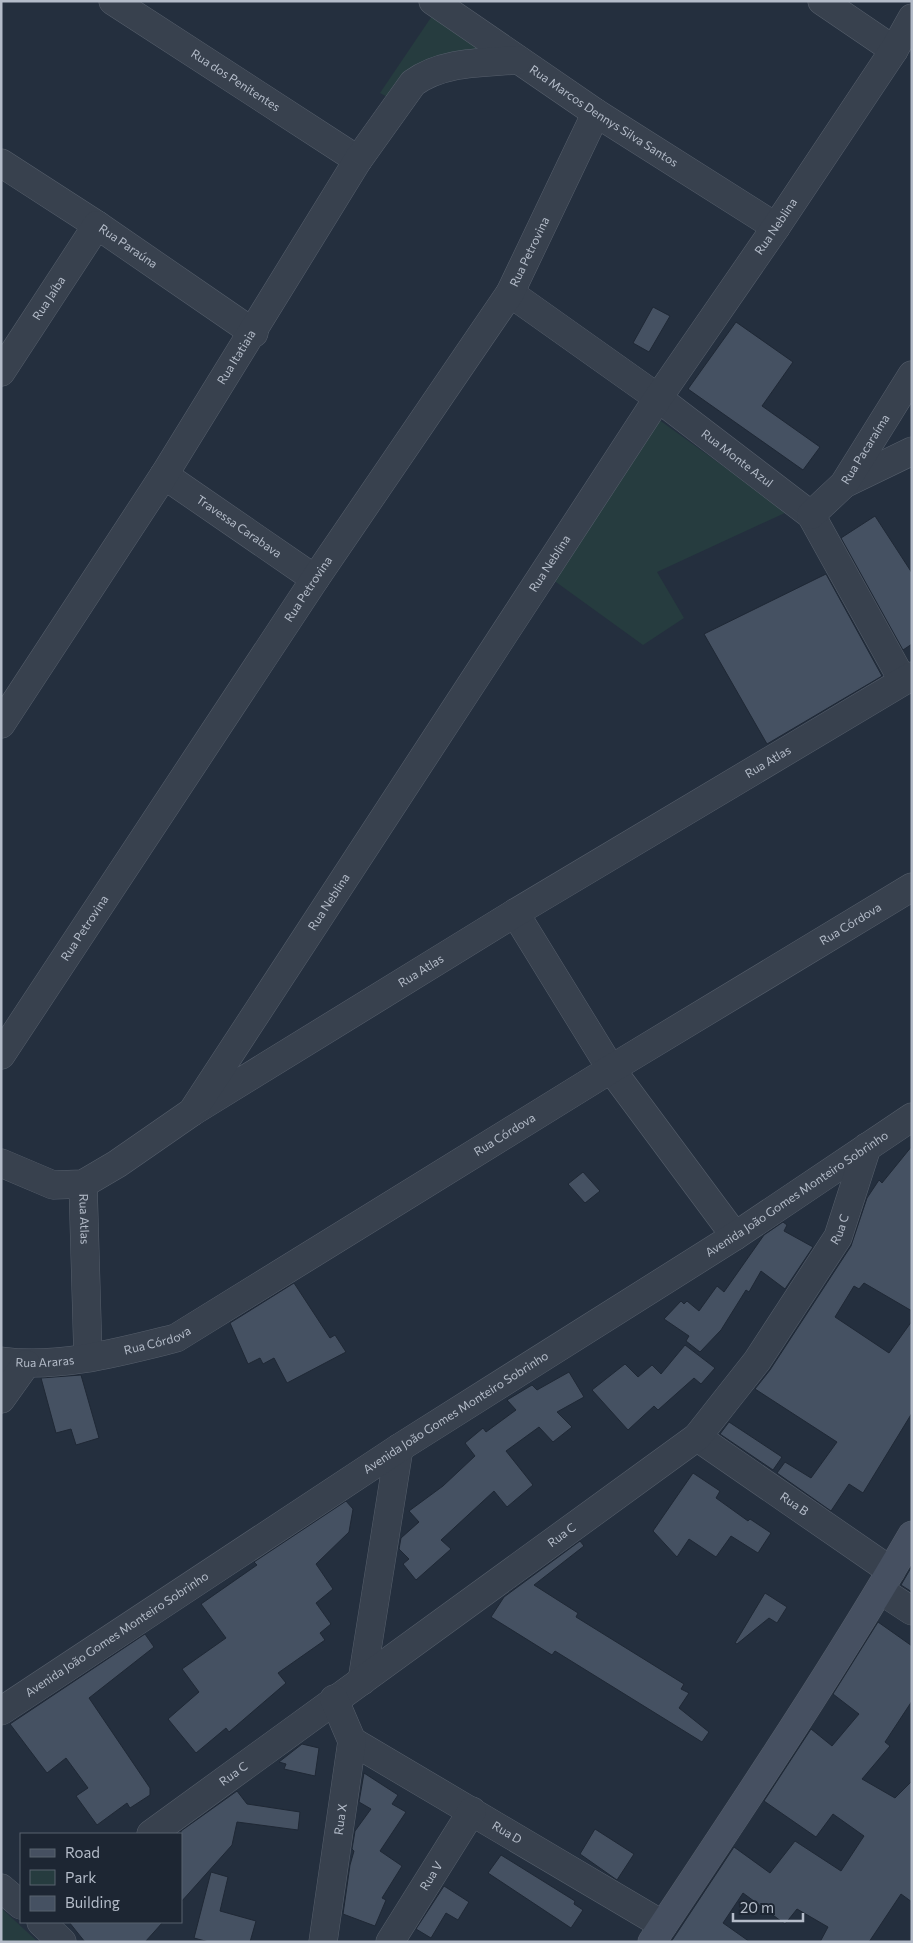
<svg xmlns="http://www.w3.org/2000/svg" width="913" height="1943" font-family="Commissioner,sans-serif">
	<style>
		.green { fill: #263c3f }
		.building { fill: #455162; stroke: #1f2835 }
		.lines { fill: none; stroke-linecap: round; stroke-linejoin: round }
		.minor-casing { stroke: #565f6c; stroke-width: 29 }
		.tertiary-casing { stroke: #565f6c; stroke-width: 29 }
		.secondary-casing { stroke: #565f6c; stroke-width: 29 }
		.minor { stroke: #38414e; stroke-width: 28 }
		.tertiary { stroke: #38414e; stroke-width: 28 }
		.secondary { stroke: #465061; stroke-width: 28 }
		.labels { text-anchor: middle; stroke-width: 5; stroke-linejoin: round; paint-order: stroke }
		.street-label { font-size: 12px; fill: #b4bcc9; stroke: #1d2633 }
	</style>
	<rect width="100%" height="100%" fill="#242f3e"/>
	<g class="green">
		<path d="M432,16L493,55L391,99L380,93Z"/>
		<path d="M658,419L787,512L657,572L684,618L643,645L549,577Z"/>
		<path d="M1,1908L38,1942H1Z"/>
	</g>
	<g class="building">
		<path d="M653,307L670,316L649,352L633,343Z"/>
		<path d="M736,322L793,362L762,406L820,447L803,470L688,389Z"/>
		<path d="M875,516L912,573V644L903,650L841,538Z"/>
		<path d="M826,574L882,676L767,744L704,634Z"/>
		<path d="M912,1146V1311L864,1283L859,1289L854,1286L835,1317L889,1353L912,1321V1413L863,1493L849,1484L831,1511L777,1473L785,1462L811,1478L837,1442L755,1389L770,1370L851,1246L867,1198L879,1180L882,1183Z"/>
		<path d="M583,1172L600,1191L585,1203L568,1184Z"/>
		<path d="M783,1222L787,1225L784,1231L813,1247L785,1289L761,1271L749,1292L746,1290L721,1330L700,1352L686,1341L689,1336L664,1319L681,1301L684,1304L687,1301L699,1311L717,1286L724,1292L764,1235Z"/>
		<path d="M294,1283L330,1338L335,1335L346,1352L287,1383L274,1358L263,1364L260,1358L248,1364L230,1323Z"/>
		<path d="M685,1345L715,1368L701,1384L694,1378L658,1410L654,1406L628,1430L592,1390L625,1364L638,1377L652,1365L661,1374Z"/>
		<path d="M569,1372L584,1397L557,1412L572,1427L553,1442L539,1427L506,1451L533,1485L507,1507L494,1491L441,1540L451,1549L416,1580L403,1564L409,1559L399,1549L401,1538L419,1522L409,1511L443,1486L475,1456L465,1443L483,1428L486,1432L516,1410L507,1400L532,1385L537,1390Z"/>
		<path d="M81,1375L99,1438L76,1445L71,1429L56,1433L41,1378Z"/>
		<path d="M729,1422L782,1457L773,1470L720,1434Z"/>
		<path d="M693,1473L720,1491L716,1498L748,1521L750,1519L771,1533L758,1553L731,1536L716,1557L689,1539L677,1557L653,1531Z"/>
		<path d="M346,1501L353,1509L349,1532L316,1564L333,1589L316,1603L331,1624L320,1633L325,1640L278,1673L286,1683L229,1732L226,1728L196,1753L168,1719L199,1692L182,1669L226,1638L201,1604L257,1565L254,1562Z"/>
		<path d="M580,1541L584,1546L534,1585L578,1613L576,1617L684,1684L681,1689L689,1693L679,1708L709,1732L702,1742L555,1651L552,1655L491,1617L504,1597Z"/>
		<path d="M912,1566V1592L901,1585Z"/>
		<path d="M765,1593L787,1607L777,1623L769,1618L737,1644L735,1643Z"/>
		<path d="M878,1622L912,1646V1701L885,1742L890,1746L862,1779L895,1798L912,1781V1902L901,1894L869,1942H820L828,1927L797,1909L785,1924L743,1893L723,1923L750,1942H671L734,1847L770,1873L795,1841L841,1871L864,1836L833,1814L816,1837L764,1801L811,1729L832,1746L859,1714L833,1694Z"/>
		<path d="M145,1634L154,1647L89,1698L150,1788V1795L130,1808L127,1803L97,1825L76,1796L88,1788L66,1758L47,1773L10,1724Z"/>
		<path d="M302,1744L319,1748L315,1776L284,1769L286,1764L279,1762Z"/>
		<path d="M364,1773L398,1795L392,1804L406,1812L380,1851L402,1866L382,1898L386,1900L375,1926L343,1914L350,1865L354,1851L352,1849L355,1831L371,1809L359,1802Z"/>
		<path d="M237,1791L247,1804L300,1812L298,1830L237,1822L232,1845L181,1902V1831Z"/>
		<path d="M595,1829L634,1854L617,1880L580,1854Z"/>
		<path d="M501,1855L575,1901L574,1904L583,1910L571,1928L488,1873Z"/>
		<path d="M211,1872L228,1877L220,1911L256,1921L250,1942H209L194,1938Z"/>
		<path d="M444,1886L469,1902L458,1920L446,1913L431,1938L416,1929Z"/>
		<path d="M69,1922H163L145,1942H85Z"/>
	</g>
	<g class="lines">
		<g class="minor-casing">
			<g id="minor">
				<path id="s1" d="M113,1L358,160"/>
				<path id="s2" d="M433,1L596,113L776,227"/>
				<path d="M822,1L894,50"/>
				<path id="s3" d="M1,163L97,225L254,333"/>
				<path id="s4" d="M510,293L658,398L811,515L903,681"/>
				<path id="s5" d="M1,372L97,225"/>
				<path id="s6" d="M164,475L315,579"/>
				<path d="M844,484L912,451"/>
				<path id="s7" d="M811,515L844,484L912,375"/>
				<path id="s8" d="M1,724L164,475L358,160L413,83C443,61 482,63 518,60"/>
				<path d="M515,913L611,1069L735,1236"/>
				<path id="s9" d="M1,1055L315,579L510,293L596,113"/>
				<path id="s10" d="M192,1112L515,913L912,676"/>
				<path id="s11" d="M83,1184L88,1357"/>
				<path id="s12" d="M1,1361C59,1369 120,1352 176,1338L611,1069L912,887"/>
				<path d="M1,1399L26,1364"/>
				<path id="s13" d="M697,1437L891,1571"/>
				<path d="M880,1590L912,1611"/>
				<path d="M362,1681L399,1448"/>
				<path id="s14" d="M1,1711L399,1448L735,1236L912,1117"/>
				<path id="s15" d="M352,1741L663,1925"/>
				<path id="s16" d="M151,1834L697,1437L757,1361L838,1237L867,1147"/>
				<path d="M1,1888L21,1905"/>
				<path d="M41,1922L62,1942"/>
				<path id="s17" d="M323,1942L352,1741L334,1699"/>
				<path id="s18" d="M390,1942L472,1811"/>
			</g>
		</g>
		<g class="tertiary-casing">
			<g id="tertiary">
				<path id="s19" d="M1,1163L53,1185L83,1184L117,1164L192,1112L658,398L776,227L894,50L912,18"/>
			</g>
		</g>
		<g class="secondary-casing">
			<path id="secondary" d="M652,1942C741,1808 831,1674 912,1535"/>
		</g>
		<use href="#minor" class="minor"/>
		<use href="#tertiary" class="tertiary"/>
		<use href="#secondary" class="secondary"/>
	</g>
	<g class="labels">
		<g class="street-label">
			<text dy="4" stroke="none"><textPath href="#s1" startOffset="146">Rua dos Penitentes</textPath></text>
			<text dy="4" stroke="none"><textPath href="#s2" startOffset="206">Rua Marcos Dennys Silva Santos</textPath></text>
			<text dy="4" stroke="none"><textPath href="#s19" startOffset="1278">Rua Neblina</textPath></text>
			<text dy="4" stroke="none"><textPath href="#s3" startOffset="152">Rua Paraúna</textPath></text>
			<text dy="4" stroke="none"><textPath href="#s9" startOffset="962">Rua Petrovina</textPath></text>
			<text dy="4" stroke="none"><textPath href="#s5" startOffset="88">Rua Jaíba</textPath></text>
			<text dy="4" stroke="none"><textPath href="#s8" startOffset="436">Rua Itatiaia</textPath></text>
			<text dy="4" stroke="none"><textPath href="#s7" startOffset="86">Rua Pacaraíma</textPath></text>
			<text dy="4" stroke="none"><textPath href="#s4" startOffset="281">Rua Monte Azul</textPath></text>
			<text dy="4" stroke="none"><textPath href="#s6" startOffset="91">Travessa Carabava</textPath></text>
			<text dy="4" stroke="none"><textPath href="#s19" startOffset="872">Rua Neblina</textPath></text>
			<text dy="4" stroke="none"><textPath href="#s9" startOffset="558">Rua Petrovina</textPath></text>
			<text dy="4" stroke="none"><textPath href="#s10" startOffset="674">Rua Atlas</textPath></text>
			<text dy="4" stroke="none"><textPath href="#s19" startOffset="468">Rua Neblina</textPath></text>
			<text dy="4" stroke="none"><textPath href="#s12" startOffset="969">Rua Córdova</textPath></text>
			<text dy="4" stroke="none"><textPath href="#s9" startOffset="152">Rua Petrovina</textPath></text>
			<text dy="4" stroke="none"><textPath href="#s10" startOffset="269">Rua Atlas</textPath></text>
			<text dy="4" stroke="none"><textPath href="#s12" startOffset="564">Rua Córdova</textPath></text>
			<text dy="4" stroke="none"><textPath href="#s14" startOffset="949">Avenida João Gomes Monteiro Sobrinho</textPath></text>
			<text dy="4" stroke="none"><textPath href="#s11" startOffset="35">Rua Atlas</textPath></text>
			<text dy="4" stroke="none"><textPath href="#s16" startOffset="928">Rua C</textPath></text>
			<text dy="4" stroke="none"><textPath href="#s12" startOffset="159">Rua Córdova</textPath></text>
			<text dy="4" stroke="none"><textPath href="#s12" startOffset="44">Rua Araras</textPath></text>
			<text dy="4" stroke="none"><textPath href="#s14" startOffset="544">Avenida João Gomes Monteiro Sobrinho</textPath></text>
			<text dy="4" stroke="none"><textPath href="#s13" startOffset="118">Rua B</textPath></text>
			<text dy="4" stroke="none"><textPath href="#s16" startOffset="508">Rua C</textPath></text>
			<text dy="4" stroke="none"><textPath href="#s14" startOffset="139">Avenida João Gomes Monteiro Sobrinho</textPath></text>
			<text dy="4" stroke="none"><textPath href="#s16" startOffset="102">Rua C</textPath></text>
			<text dy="4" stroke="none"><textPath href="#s17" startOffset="124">Rua X</textPath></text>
			<text dy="4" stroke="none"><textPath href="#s15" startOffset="180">Rua D</textPath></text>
			<text dy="4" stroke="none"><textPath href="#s18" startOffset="78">Rua V</textPath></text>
		</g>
	</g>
	<rect width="913" height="1943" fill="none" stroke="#b4bcc9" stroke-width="5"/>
	<rect x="20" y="1833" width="162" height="90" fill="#1d2633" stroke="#59626f"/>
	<rect x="30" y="1849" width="25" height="8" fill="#465061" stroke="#59626f"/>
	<text x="65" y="1858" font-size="15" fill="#b4bcc9">Road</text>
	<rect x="30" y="1870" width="25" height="15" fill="#263c3f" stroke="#59626f"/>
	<text x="65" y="1883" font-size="15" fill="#b4bcc9">Park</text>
	<rect x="30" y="1896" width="25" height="15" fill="#455162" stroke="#59626f"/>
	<text x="65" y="1908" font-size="15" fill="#b4bcc9">Building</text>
	<path d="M733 1913v8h70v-8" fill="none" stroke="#b4bcc9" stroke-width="2.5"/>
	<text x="740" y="1913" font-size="15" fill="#b4bcc9" stroke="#1d2633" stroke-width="4" paint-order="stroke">20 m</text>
</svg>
